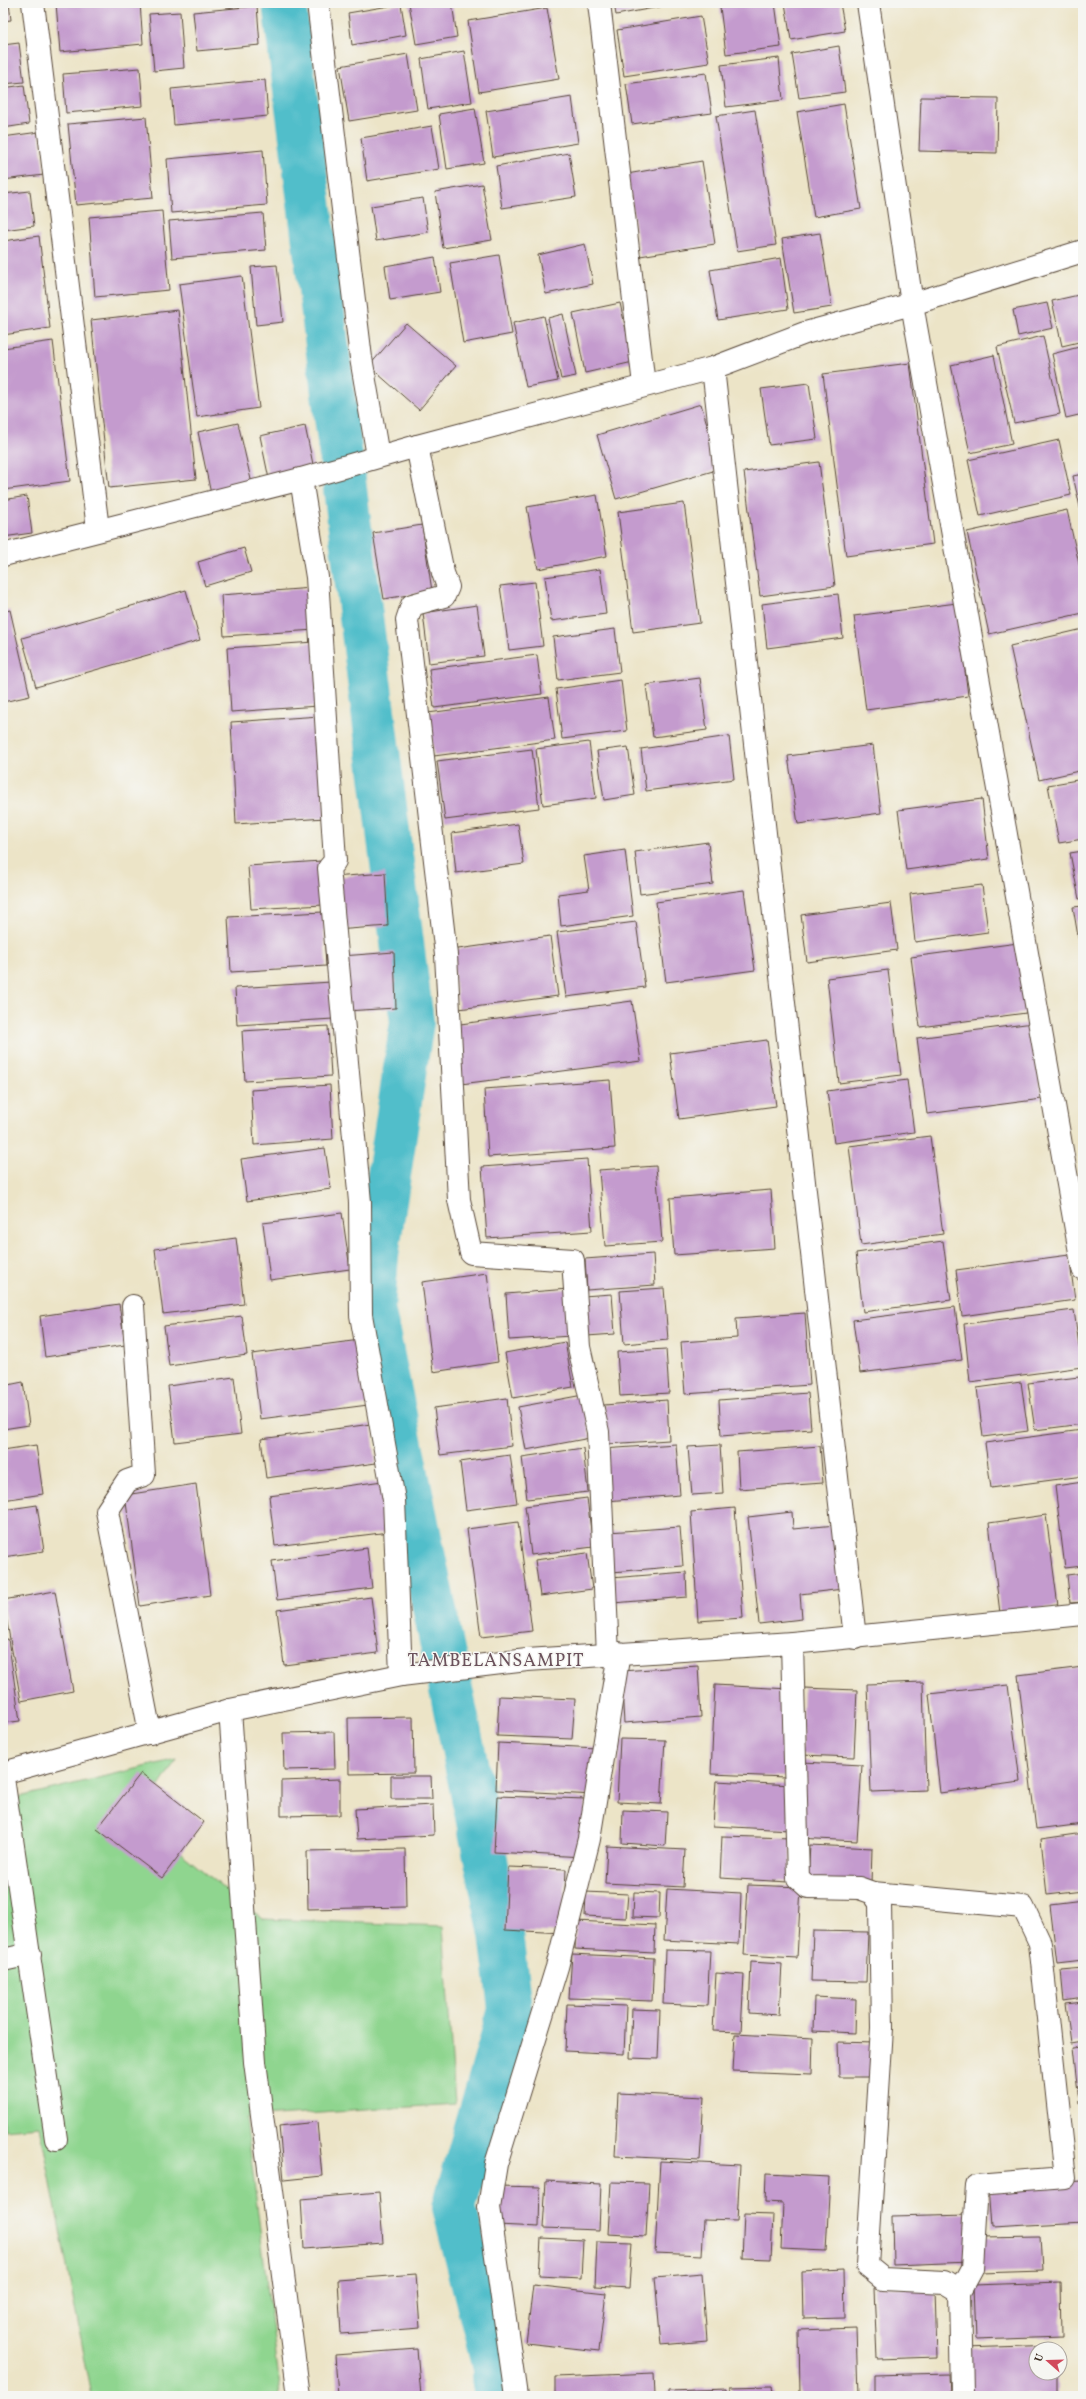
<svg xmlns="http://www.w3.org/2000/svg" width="1086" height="2399" font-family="Vollkorn,serif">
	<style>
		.green { fill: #8fd58f; stroke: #658056 }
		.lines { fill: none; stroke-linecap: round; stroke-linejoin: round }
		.canal { stroke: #51beca; stroke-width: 44 }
		.building { fill: #c49bce }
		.minor-casing { stroke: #564637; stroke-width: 24 }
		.minor { stroke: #fff; stroke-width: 22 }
		.labels { text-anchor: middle; stroke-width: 3; stroke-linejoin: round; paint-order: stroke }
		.quarter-label { font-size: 18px; letter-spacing: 1px; fill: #6b525c; stroke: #f6f6f2 }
	</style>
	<rect width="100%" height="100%" fill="#f6f6f2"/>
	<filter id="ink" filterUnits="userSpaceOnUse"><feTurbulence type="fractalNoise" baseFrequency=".025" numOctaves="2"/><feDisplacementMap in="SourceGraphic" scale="8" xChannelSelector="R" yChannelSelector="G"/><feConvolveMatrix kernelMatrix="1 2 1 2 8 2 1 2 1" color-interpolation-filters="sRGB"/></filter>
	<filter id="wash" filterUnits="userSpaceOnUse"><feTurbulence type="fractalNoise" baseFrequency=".012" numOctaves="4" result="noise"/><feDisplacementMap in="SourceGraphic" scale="16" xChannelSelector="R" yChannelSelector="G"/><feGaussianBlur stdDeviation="0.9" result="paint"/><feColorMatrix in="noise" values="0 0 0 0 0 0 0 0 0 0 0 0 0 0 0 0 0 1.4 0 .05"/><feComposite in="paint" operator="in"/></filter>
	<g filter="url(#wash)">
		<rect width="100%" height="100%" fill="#ece4c7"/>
		<path class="green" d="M177,1759L138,1818L262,1919L443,1926L455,2104L246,2118L281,2396H92L40,2127L3,2130V1801Z"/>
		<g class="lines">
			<path class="canal" d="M284,3L412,1022L377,1255L373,1308L501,1934L510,2009L454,2207L494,2367L495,2396"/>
		</g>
		<g id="blocks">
			<g class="building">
				<path d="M3,3H9L11,20L3,21Z"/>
				<path d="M56,3H140L143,44L60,52Z"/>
				<path d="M409,3H452L457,37L416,44Z"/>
				<path d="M614,3H675V4L616,15Z"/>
				<path d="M748,3H775L781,47L726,54L720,7Z"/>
				<path d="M785,3H840L845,31L791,40Z"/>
				<path d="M401,4L406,35L352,45L348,13Z"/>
				<path d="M257,6L260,45L197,51L193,12Z"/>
				<path d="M547,8L559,79L479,92L468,21Z"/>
				<path d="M180,12L184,68L154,71L149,14Z"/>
				<path d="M701,16L709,63L624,76L617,30Z"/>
				<path d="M19,43L24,82L3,84V45Z"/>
				<path d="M839,46L845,92L799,98L792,54Z"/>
				<path d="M464,51L472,102L428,109L421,59Z"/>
				<path d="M408,54L417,110L349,121L340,66Z"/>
				<path d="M779,58L783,100L726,107L721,65Z"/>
				<path d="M140,68L143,106L66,113L63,74Z"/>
				<path d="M706,73L712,113L632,124L626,84Z"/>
				<path d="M265,80L268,116L174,125L171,89Z"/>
				<path d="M24,85L29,124L3,128V88Z"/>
				<path d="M572,97L578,143L493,157L486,111Z"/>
				<path d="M921,97L998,98L997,153L919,151Z"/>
				<path d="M844,104L861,209L814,217L797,112Z"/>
				<path d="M475,108L484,163L447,169L439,114Z"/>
				<path d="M755,110L776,245L737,251L716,116Z"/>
				<path d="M146,117L153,198L76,205L68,124Z"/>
				<path d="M432,126L439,169L367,181L361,138Z"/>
				<path d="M39,132L44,175L3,180V137Z"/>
				<path d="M263,150L267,205L171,213L167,159Z"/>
				<path d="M569,153L576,197L502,208L496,166Z"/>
				<path d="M702,161L715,244L640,256L627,174Z"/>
				<path d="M482,184L492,240L443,248L435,192Z"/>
				<path d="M30,191L34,226L3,230V194Z"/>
				<path d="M423,198L428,232L376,241L371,206Z"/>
				<path d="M162,211L169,290L95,297L89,217Z"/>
				<path d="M263,213L266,250L172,258L169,221Z"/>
				<path d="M820,233L832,307L794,313L782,239Z"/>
				<path d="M39,236L50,328L3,335V241Z"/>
				<path d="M585,244L593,284L546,294L538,255Z"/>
				<path d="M499,255L512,334L463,343L450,263Z"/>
				<path d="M435,257L440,292L390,300L385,266Z"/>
				<path d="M781,258L788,309L718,320L710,270Z"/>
				<path d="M277,265L283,322L256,325L251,267Z"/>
				<path d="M242,276L259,408L197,417L179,284Z"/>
				<path d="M1083,294V341L1062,346L1052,301Z"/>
				<path d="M620,303L633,362L585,373L573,313Z"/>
				<path d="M1047,303L1053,328L1018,336L1013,310Z"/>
				<path d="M178,310L196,479L109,488L91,320Z"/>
				<path d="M563,314L576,376L561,379L548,318Z"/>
				<path d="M544,316L558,381L526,387L513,323Z"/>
				<path d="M406,323L456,366L419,410L369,366Z"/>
				<path d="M1043,336L1060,414L1014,423L997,347Z"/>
				<path d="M53,341L70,481L3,490V348Z"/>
				<path d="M1083,346V414L1066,418L1052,354Z"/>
				<path d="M994,355L1012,444L970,453L951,365Z"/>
				<path d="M910,363L933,544L846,556L823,374Z"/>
				<path d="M809,383L817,439L769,445L761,389Z"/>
				<path d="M701,404L720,469L616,499L597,435Z"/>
				<path d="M238,423L252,484L211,494L198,432Z"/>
				<path d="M305,426L314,469L269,479L260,436Z"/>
				<path d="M1059,440L1071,495L980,516L968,460Z"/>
				<path d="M819,462L835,586L760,596L744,472Z"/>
				<path d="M1083,474V516H1082L1073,476Z"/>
				<path d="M597,495L607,556L538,569L527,507Z"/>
				<path d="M27,496L32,533L3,537V500Z"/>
				<path d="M684,503L700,623L633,632L618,512Z"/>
				<path d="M1067,510L1083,582V613L989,634L967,532Z"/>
				<path d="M422,525L432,591L384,599L373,533Z"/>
				<path d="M244,548L251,572L205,586L198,562Z"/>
				<path d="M600,569L606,614L551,621L545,577Z"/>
				<path d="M535,582L543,646L509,650L500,586Z"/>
				<path d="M312,588L315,630L224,636L221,595Z"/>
				<path d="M186,590L200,640L36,687L22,638Z"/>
				<path d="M838,594L843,638L767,648L762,604Z"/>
				<path d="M957,603L968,696L866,710L854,616Z"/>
				<path d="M477,605L484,656L429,663L423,613Z"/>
				<path d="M10,610L30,696L3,702V612Z"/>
				<path d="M615,629L620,672L558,680L553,637Z"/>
				<path d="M1083,629V770L1039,780L1010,646Z"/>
				<path d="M314,642L318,706L231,712L227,648Z"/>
				<path d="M537,655L542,694L434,708L429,669Z"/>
				<path d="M700,678L707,730L653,737L646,685Z"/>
				<path d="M621,680L627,731L562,739L556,689Z"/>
				<path d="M549,697L555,740L434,756L428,713Z"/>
				<path d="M320,716L325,818L236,824L231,722Z"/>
				<path d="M729,736L734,779L646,791L641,749Z"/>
				<path d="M589,742L596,798L543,805L536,749Z"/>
				<path d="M873,745L881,813L798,824L788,756Z"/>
				<path d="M628,747L635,795L604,800L597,751Z"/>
				<path d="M532,749L539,808L445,820L437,761Z"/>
				<path d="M1083,779V839L1059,843L1048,785Z"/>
				<path d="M982,799L989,859L906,870L898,810Z"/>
				<path d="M518,824L524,864L456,873L452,833Z"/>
				<path d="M708,842L713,884L640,894L635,852Z"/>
				<path d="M625,850L633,916L561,926L558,894L589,890L584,856Z"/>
				<path d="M1083,851V898L1079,899L1070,853Z"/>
				<path d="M321,861L323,905L251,909L248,866Z"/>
				<path d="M385,873L388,926L336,930L333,877Z"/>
				<path d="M982,885L988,932L915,942L910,894Z"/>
				<path d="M744,890L755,970L666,982L656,902Z"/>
				<path d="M891,903L897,950L807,962L801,915Z"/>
				<path d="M1083,906V960H1082L1073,907Z"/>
				<path d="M323,912L326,966L231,972L228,917Z"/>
				<path d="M636,922L645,987L566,997L557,932Z"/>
				<path d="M550,936L558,996L459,1009L451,950Z"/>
				<path d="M1018,943L1026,1013L920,1027L911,957Z"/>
				<path d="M394,952L396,1008L345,1011L342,956Z"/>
				<path d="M888,970L901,1075L839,1083L827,978Z"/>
				<path d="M331,982L333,1019L237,1025L235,988Z"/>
				<path d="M632,1001L641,1061L461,1084L453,1025Z"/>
				<path d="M1033,1023L1042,1099L927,1114L917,1038Z"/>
				<path d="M328,1026L331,1076L245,1081L242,1031Z"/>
				<path d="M767,1040L776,1106L679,1119L670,1053Z"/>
				<path d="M610,1080L615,1148L488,1157L484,1089Z"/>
				<path d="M907,1080L914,1132L834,1143L827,1091Z"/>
				<path d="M330,1085L333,1139L254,1145L251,1090Z"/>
				<path d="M930,1136L943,1234L861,1245L849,1146Z"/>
				<path d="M325,1148L331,1189L247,1201L241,1159Z"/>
				<path d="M587,1159L592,1231L487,1238L482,1167Z"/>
				<path d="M656,1166L662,1242L605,1246L599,1170Z"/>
				<path d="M771,1190L775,1248L674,1255L670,1198Z"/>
				<path d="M342,1213L350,1269L270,1280L263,1223Z"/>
				<path d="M236,1238L244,1304L163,1314L155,1249Z"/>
				<path d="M943,1241L951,1300L863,1312L856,1253Z"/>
				<path d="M653,1254L655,1285L587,1290L585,1259Z"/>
				<path d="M1069,1255L1075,1300L962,1316L956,1270Z"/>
				<path d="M487,1273L498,1362L433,1372L422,1282Z"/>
				<path d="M664,1288L668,1340L624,1344L620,1291Z"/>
				<path d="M568,1289L571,1336L509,1340L506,1294Z"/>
				<path d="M612,1294L615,1334L587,1336L583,1296Z"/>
				<path d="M119,1304L125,1345L45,1357L40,1316Z"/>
				<path d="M955,1307L962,1360L860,1373L853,1320Z"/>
				<path d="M1074,1310L1082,1367L970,1382L964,1324Z"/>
				<path d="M805,1313L810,1385L685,1394L681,1342L737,1338L736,1318Z"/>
				<path d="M242,1316L247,1355L169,1366L164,1326Z"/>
				<path d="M360,1340L368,1405L260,1419L252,1354Z"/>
				<path d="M565,1342L573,1387L513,1398L505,1353Z"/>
				<path d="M666,1349L669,1393L620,1396L617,1352Z"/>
				<path d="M234,1377L241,1434L175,1442L168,1386Z"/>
				<path d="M1079,1377L1083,1424L1035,1430L1028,1383Z"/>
				<path d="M23,1382L29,1425L3,1429V1386Z"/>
				<path d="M1021,1382L1028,1431L983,1437L977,1388Z"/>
				<path d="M808,1393L811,1429L721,1436L719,1400Z"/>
				<path d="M583,1395L590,1438L526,1450L518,1407Z"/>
				<path d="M507,1398L512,1446L440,1455L434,1408Z"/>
				<path d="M667,1400L669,1440L607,1444L604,1405Z"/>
				<path d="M371,1424L376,1463L266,1478L261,1439Z"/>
				<path d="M1082,1430L1083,1476L991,1488L985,1443Z"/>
				<path d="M676,1444L680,1495L606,1501L603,1449Z"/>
				<path d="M36,1445L43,1494L3,1500V1450Z"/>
				<path d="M720,1445L723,1493L692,1495L688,1447Z"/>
				<path d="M820,1446L823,1483L739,1489L737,1452Z"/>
				<path d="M583,1448L588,1492L527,1499L522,1457Z"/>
				<path d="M510,1455L517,1503L466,1510L460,1462Z"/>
				<path d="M383,1481L389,1532L275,1546L269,1496Z"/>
				<path d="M1083,1482V1566L1065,1568L1055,1486Z"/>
				<path d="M196,1484L210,1595L140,1606L125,1495Z"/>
				<path d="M587,1498L593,1547L531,1555L525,1506Z"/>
				<path d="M37,1505L44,1551L3,1557V1510Z"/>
				<path d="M735,1508L743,1618L698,1621L691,1512Z"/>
				<path d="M792,1512L793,1529L836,1525L843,1589L800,1594L802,1619L759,1624L748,1517Z"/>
				<path d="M1046,1515L1058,1606L1000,1613L989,1523Z"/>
				<path d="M518,1522L532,1631L481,1637L467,1529Z"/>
				<path d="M680,1527L683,1566L612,1572L609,1532Z"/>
				<path d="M367,1548L372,1588L277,1600L272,1561Z"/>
				<path d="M587,1553L592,1589L540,1596L535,1560Z"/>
				<path d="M686,1572L687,1597L613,1603L611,1578Z"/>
				<path d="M1083,1573V1602L1070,1603L1067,1575Z"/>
				<path d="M55,1591L73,1691L21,1701L3,1600Z"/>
				<path d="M371,1597L378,1653L284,1665L277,1610Z"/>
				<path d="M8,1639L20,1721L3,1723V1640Z"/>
				<path d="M698,1666L701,1717L624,1723L621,1671Z"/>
				<path d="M1083,1667V1824L1036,1830L1018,1675Z"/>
				<path d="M923,1682L926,1790L871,1792L867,1684Z"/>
				<path d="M715,1685L789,1689L785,1777L711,1774Z"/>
				<path d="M1008,1685L1020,1782L940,1793L929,1694Z"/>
				<path d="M804,1688L857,1690L854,1757L801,1755Z"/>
				<path d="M499,1696L575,1699L572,1739L497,1736Z"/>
				<path d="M413,1717L414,1773L349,1774L348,1718Z"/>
				<path d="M334,1732L335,1769L284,1770L283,1733Z"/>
				<path d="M620,1739L665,1740L661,1804L617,1802Z"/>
				<path d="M498,1743L597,1748L595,1795L496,1790Z"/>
				<path d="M802,1762L862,1765L857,1841L798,1838Z"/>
				<path d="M141,1773L204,1822L162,1878L97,1829Z"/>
				<path d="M391,1776H431L432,1799H391Z"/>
				<path d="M340,1779V1815L281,1816V1781Z"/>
				<path d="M716,1781L792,1785L790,1830L713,1826Z"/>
				<path d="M497,1796L586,1799L583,1857L494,1852Z"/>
				<path d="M433,1805L434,1835L357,1839L355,1809Z"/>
				<path d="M623,1810L667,1812L665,1846L622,1843Z"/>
				<path d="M1083,1833V1891L1047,1895L1041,1839Z"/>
				<path d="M722,1836L791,1838L789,1882L720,1878Z"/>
				<path d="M810,1845L872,1848L871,1884L808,1880Z"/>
				<path d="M607,1846L685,1850L683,1887L605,1883Z"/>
				<path d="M405,1849L406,1907L308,1909L307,1851Z"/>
				<path d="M508,1867L566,1869L563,1933L505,1930Z"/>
				<path d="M748,1885L801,1887L797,1958L744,1955Z"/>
				<path d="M667,1889L741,1893L739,1944L664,1940Z"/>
				<path d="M586,1892L628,1894L626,1918L585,1916Z"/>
				<path d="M634,1892L660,1893L659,1918L633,1917Z"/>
				<path d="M1083,1901V1960L1057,1963L1050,1905Z"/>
				<path d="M576,1921L655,1925L654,1953L575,1949Z"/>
				<path d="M813,1931L868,1932L866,1982L811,1981Z"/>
				<path d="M665,1950L710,1951L707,2006L663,2004Z"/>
				<path d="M572,1954L654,1958L652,2001L569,1998Z"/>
				<path d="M751,1962L782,1964L779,2015L749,2013Z"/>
				<path d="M1083,1968V1998L1064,2001L1061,1970Z"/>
				<path d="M716,1973L744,1975L741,2032L713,2031Z"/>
				<path d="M814,1997L856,1999L855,2033L813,2031Z"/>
				<path d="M1083,2002V2041L1071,2043L1066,2004Z"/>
				<path d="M567,2004L626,2006L624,2054L565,2051Z"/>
				<path d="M632,2009L660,2010L658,2059L630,2058Z"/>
				<path d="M735,2034L813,2038L812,2074L733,2071Z"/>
				<path d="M838,2042L874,2043V2077H839Z"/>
				<path d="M1083,2046V2103H1079L1073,2047Z"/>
				<path d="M618,2093L704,2097L700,2160L615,2156Z"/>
				<path d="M317,2122L322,2176L284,2180L279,2126Z"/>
				<path d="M660,2161L740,2165L737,2221L704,2220L702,2255L655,2253Z"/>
				<path d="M766,2174L830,2177L826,2251L781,2249L783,2203L765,2202Z"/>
				<path d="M546,2181L601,2184L599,2230L543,2228Z"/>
				<path d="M1083,2181V2222L992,2227L989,2186Z"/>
				<path d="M611,2182L649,2183L646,2236L608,2234Z"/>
				<path d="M498,2186L540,2187L539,2227L497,2225Z"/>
				<path d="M379,2192L383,2243L304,2249L301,2199Z"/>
				<path d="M744,2214L773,2215L771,2259L742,2258Z"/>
				<path d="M969,2214L970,2262L893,2265L892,2216Z"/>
				<path d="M1040,2237L1042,2271L981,2273L980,2238Z"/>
				<path d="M541,2238L583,2240L581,2278L539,2276Z"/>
				<path d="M597,2242L632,2243L629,2288L595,2286Z"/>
				<path d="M844,2270L845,2318L803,2319L802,2272Z"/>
				<path d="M702,2273L707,2341L661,2345L655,2277Z"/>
				<path d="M416,2274L420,2328L341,2334L338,2280Z"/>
				<path d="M1061,2282L1062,2336L976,2339L974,2285Z"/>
				<path d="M533,2285L606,2293L599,2351L526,2343Z"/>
				<path d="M935,2287L937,2357L877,2359L874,2288Z"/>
				<path d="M856,2328L858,2396H800L799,2330Z"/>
				<path d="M1056,2345V2349H1036V2373H1057V2394L966,2396L964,2348Z"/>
				<path d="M417,2349L421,2396H338L335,2355Z"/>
				<path d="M654,2373L655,2396H555V2377Z"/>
				<path d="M949,2373L950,2396H874V2375Z"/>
				<path d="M772,2386L773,2396H732L731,2387Z"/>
				<path d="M727,2389V2396H668V2391Z"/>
			</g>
		</g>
	</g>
	<g filter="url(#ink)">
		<use href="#blocks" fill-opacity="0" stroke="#564637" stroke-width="1"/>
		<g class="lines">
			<g class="minor-casing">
				<g id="minor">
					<path d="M33,3L98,529"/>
					<path d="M318,3L361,358L378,456"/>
					<path d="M599,3L644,385"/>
					<path d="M868,3L912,304L1083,1269"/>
					<path d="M713,368L855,1638"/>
					<path d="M417,446L443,573L448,587L444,596L412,605L407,620L446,955L459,1200L471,1253L573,1260L579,1347L598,1432L608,1655"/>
					<path d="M301,479L317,577L335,861L329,868L360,1202L361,1315L394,1500L401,1675"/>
					<path d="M3,555L301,479L417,446L713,368L805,333L912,304L1083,251"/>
					<path d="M133,1306L144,1475L127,1481L107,1511L150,1733"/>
					<path d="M792,1643L798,1878L808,1887L859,1888L873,1893L880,1903L882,2028L867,2266L883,2279L945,2282L960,2291L962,2396"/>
					<path d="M230,1710L255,2062L299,2396"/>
					<path d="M3,1773L230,1710L401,1675L527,1660L792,1643L1083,1614"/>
					<path d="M3,1778L56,2139"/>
					<path d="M873,1893L1023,1907L1040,1943L1065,2178L977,2185L972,2269L960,2291"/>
					<path d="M3,1960L30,1954"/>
					<path d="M516,2396L489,2207L496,2164L557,1967L589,1839L619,1653"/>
				</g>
			</g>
			<use href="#minor" class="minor"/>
		</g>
	</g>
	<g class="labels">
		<g class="quarter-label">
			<text x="496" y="1666">TAMBELANSAMPIT</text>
		</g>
	</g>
	<rect width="1086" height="2399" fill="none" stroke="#f6f6f2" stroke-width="16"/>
	<g transform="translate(1048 2361) rotate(290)"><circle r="19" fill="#f6f6f2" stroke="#aba49d"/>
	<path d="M0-3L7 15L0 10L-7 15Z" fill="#d1495b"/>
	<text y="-6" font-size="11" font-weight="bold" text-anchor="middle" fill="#3b2a1e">U</text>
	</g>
</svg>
